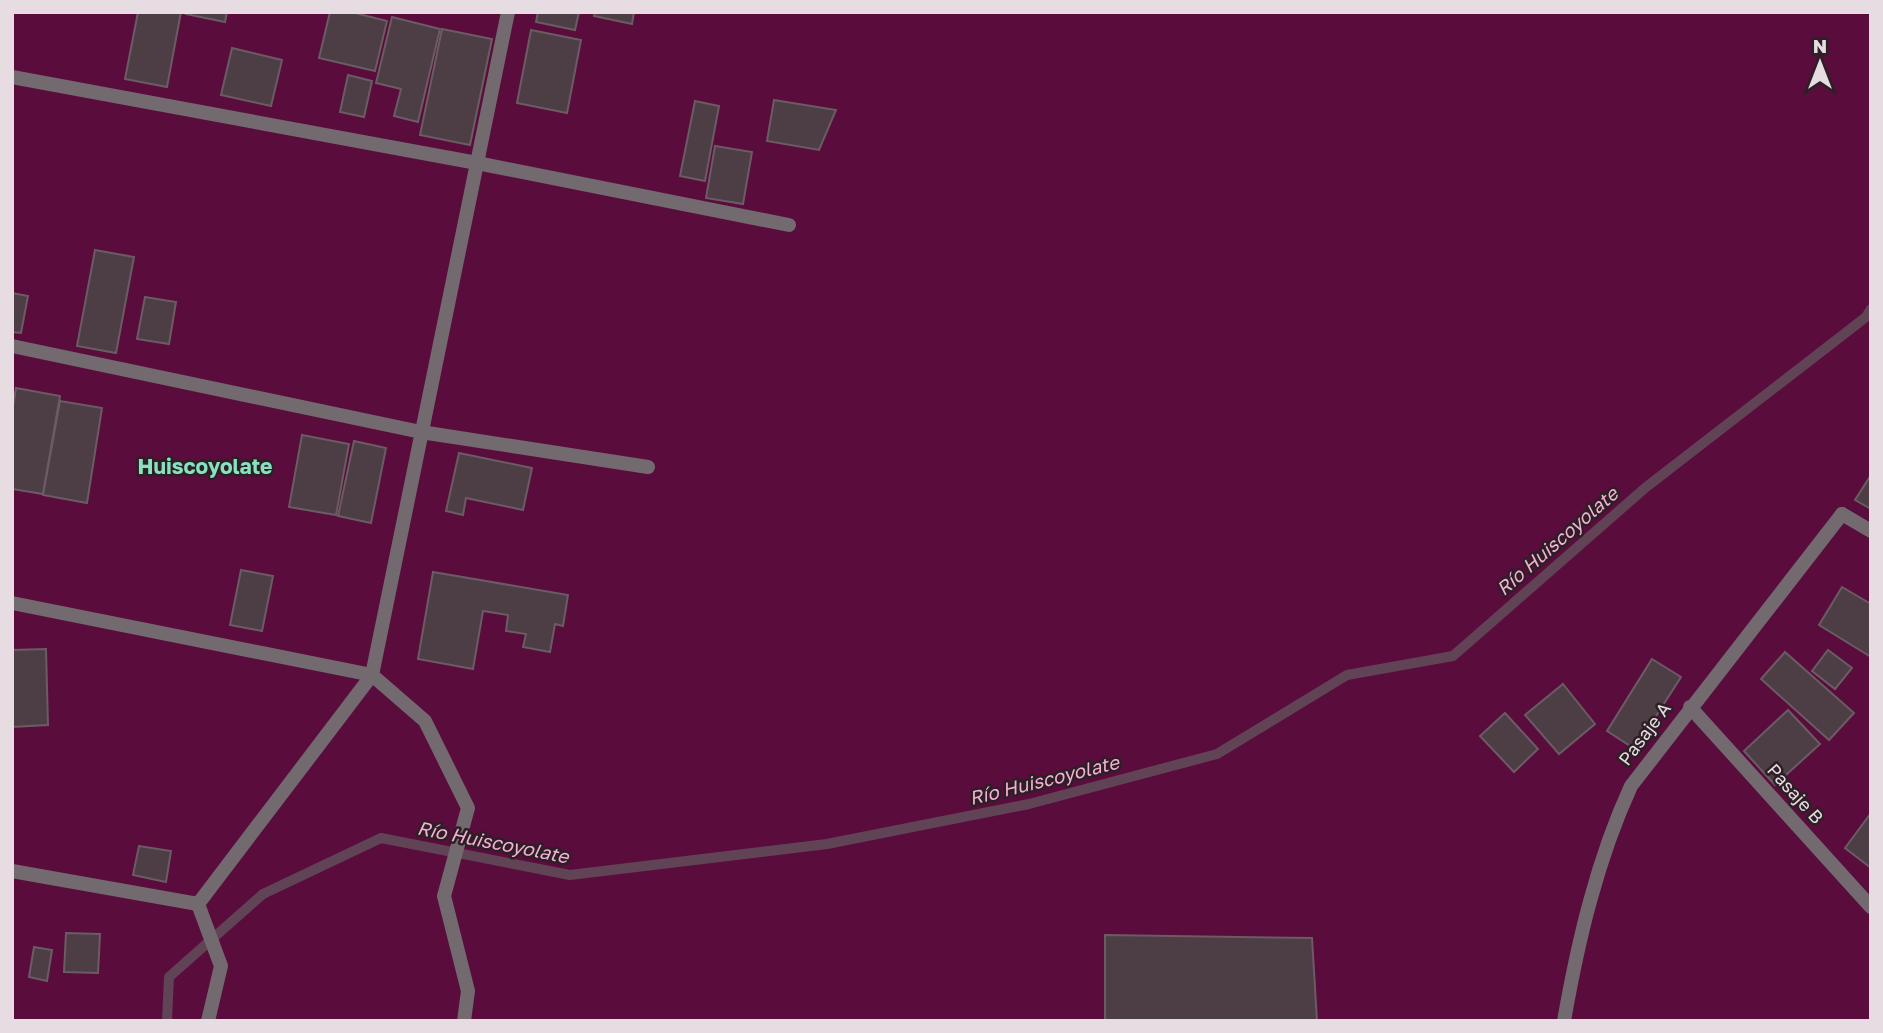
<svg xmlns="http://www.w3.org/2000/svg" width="1883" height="1033" font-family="'Golos Text',sans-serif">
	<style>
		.green { fill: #5a0c3d }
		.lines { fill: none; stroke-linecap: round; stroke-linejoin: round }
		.stream { stroke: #604354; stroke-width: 10 }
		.building { fill: #4d3e46; stroke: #6b5b63; stroke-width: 2 }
		.lane { stroke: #726a6e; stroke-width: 14 }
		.street { stroke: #726a6e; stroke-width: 14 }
		.labels { text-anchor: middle; stroke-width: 5; stroke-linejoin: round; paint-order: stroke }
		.street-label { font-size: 18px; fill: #e6dce1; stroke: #2d1f26 }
		.water-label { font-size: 19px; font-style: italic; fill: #f4b0d2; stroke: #2d1f26 }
		.quarter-label { font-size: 21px; font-weight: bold; fill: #88e2c0; stroke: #2d1f26 }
	</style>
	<rect width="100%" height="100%" fill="#2d1f26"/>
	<rect class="green" x="12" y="12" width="1859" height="1009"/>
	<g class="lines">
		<path class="stream" d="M167,1021L169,977L263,894L381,838L570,875L827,844L1029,804L1217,754L1347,675L1453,656L1645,488L1866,317L1871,309"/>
	</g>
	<g class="building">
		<path d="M138,12H181L167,87L125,79Z"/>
		<path d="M187,12H227L225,22L186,14Z"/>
		<path d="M330,12H351L387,21L375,71L319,58Z"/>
		<path d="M538,12H579L575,30L536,22Z"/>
		<path d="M595,12H634L632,24L594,16Z"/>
		<path d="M392,17L440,29L418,122L394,116L401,89L376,83Z"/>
		<path d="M442,29L492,39L470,145L420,135Z"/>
		<path d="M531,30L581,40L567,113L517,103Z"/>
		<path d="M232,48L282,60L271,106L221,95Z"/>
		<path d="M348,75L372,81L364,117L340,112Z"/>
		<path d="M774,100L836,110L819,150L767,141Z"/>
		<path d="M695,101L719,106L705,181L680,176Z"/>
		<path d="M715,146L752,152L743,204L706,198Z"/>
		<path d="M95,250L134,257L116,353L77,346Z"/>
		<path d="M12,293L28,296L21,333L12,332Z"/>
		<path d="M145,297L176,302L169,344L137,339Z"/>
		<path d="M16,388L60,396L43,494L12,489V412Z"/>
		<path d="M60,401L102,408L87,503L43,495Z"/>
		<path d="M302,435L349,444L336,515L289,507Z"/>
		<path d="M354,441L386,448L371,523L338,516Z"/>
		<path d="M459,453L532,468L523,510L466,498L463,515L446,511Z"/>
		<path d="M1871,475V509L1855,500Z"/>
		<path d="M241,570L273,576L262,631L230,625Z"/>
		<path d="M433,572L568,595L563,626L555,624L550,652L523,647L526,634L506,631L508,615L483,611L473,669L418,659Z"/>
		<path d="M1842,587L1871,604V657L1819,625Z"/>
		<path d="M46,649L48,725L12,727V650Z"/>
		<path d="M1828,650L1852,668L1835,689L1812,671Z"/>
		<path d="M1785,652L1854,713L1829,740L1761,679Z"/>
		<path d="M1652,659L1681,677L1635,749L1607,731Z"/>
		<path d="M1563,684L1595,724L1559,754L1525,715Z"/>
		<path d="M1788,710L1820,744L1775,785L1744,751Z"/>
		<path d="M1505,713L1538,749L1514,772L1480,736Z"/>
		<path d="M1871,813V868L1845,848Z"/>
		<path d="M139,846L171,851L166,882L133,875Z"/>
		<path d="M66,933L100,934L98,973L64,972Z"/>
		<path d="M1105,935L1312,938L1317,1021H1105Z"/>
		<path d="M34,947L52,950L47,981L29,977Z"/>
	</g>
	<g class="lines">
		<path class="lane" d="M1842,514L1871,531"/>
		<g class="street">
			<path d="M12,77L477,163L789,225"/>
			<path d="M12,346L421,432L648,467"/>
			<path d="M12,603L372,675L425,721L468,808L444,896L468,991L464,1021"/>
			<path d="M1690,707L1871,907"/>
			<path d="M12,871L198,904"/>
			<path d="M208,1021L221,966L198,904L372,675L508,12"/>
			<path d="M1564,1021C1578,941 1597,860 1631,786L1842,514"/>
		</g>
	</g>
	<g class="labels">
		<g class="street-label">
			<text transform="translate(1645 734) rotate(-53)" y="6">Pasaje A</text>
			<text transform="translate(1795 794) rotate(48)" y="6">Pasaje B</text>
		</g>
		<g class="water-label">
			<text transform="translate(1557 541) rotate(-41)" y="7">Río Huiscoyolate</text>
			<text transform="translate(1044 780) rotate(-14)" y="7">Río Huiscoyolate</text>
			<text transform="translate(493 842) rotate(11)" y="7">Río Huiscoyolate</text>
		</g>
		<g class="quarter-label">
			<text x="205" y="474">Huiscoyolate</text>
		</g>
	</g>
	<rect width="1883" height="1033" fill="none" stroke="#e6dce1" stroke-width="28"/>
	<g transform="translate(1820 63)" stroke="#2d1f26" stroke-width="5" paint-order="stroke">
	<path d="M0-5L12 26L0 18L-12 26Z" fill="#e6dce1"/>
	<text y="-10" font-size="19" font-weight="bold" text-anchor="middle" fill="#e6dce1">N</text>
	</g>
</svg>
